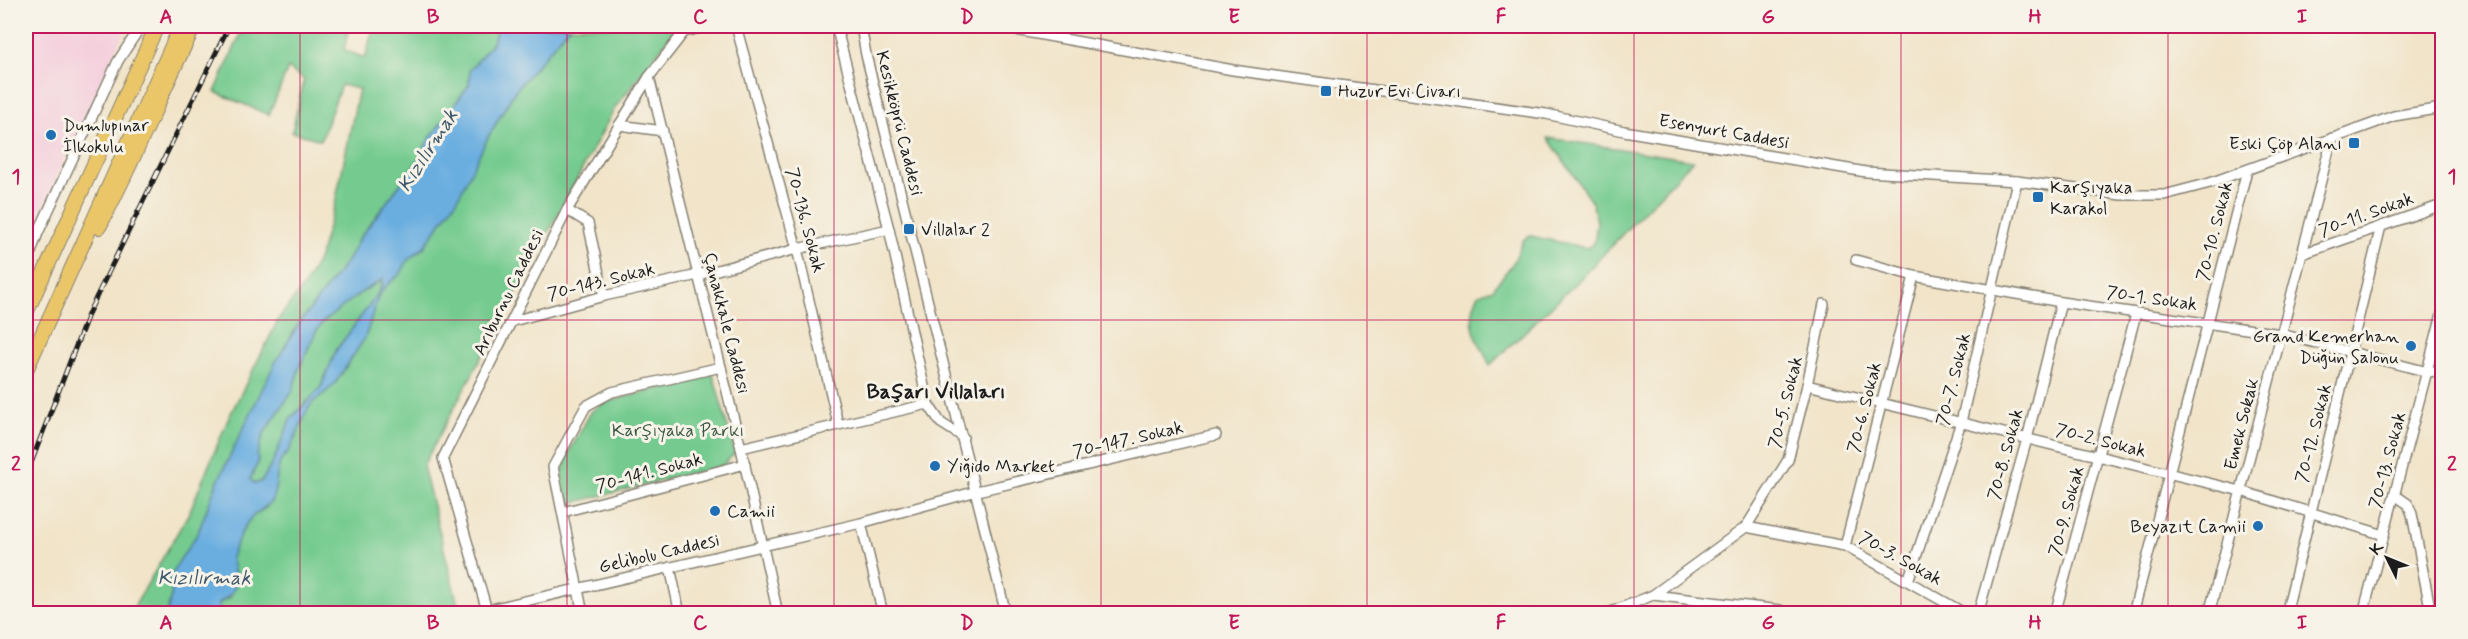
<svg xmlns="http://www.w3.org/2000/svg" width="2468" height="639" font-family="Mynerve,sans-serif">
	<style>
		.built { fill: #f4cfdd }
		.green { fill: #75cb8f; stroke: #487456; stroke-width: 1.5 }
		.water { fill: #6baee0; stroke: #44657e; stroke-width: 1.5; fill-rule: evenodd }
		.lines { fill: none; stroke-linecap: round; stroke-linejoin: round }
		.minor-casing { stroke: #868072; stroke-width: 12 }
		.highway-casing { stroke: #868072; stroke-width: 16 }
		.minor { stroke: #fff; stroke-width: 9 }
		.highway { stroke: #eac669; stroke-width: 14 }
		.rail-casing { stroke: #1c1c1c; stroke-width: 5 }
		.rail { stroke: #f7f3e8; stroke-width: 3; stroke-dasharray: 9; stroke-linecap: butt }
		.grid { fill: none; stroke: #c2185b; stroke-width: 1.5; stroke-opacity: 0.55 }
		.poi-dot { fill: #1f6fb2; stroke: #f7f3e8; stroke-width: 2 }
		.labels { text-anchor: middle; stroke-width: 6; stroke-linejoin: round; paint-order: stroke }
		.poi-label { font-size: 18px; fill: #1c1c1c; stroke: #f7f3e8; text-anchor: start }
		.street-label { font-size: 18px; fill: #1c1c1c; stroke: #f7f3e8 }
		.park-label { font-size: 18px; fill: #3b5944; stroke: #f7f3e8 }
		.water-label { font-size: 20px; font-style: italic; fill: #3c566a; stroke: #f7f3e8 }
		.quarter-label { font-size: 21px; font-weight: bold; fill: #1c1c1c; stroke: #f7f3e8 }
		.neatline { fill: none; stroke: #c2185b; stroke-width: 2 }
		.grid-label { font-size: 20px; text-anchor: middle; font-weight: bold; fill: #c2185b }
	</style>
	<rect width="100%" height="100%" fill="#f7f3e8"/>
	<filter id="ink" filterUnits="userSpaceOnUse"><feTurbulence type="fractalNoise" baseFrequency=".0167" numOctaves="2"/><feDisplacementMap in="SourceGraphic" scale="12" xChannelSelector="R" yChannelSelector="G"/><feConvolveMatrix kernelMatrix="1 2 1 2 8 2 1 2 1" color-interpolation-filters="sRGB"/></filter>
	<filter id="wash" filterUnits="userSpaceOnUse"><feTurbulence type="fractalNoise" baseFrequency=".008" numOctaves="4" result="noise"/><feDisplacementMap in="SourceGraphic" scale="24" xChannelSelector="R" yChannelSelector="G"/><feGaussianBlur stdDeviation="1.35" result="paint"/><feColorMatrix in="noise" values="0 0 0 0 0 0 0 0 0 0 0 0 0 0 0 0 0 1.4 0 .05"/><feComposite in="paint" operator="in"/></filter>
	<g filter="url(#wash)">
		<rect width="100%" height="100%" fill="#f1e4c9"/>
		<path class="built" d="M26,26H127L26,244Z"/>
		<g class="green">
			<path d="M244,26H349L344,50L365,58L374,26H499L492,43L470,70L469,85L427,142L421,157L359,239L348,260L298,325L275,363L216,485L198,533L176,566L169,586L172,592L167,613L130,614L189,513L229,417L280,317L305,284L318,260L335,204L359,89L341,85L321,140L292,132L304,80L288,68L269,115L215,92Z"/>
			<path d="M570,26H678L615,108L423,466L460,613L224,614L219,610V603L231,597L236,578L231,557C236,545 241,530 250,519C255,513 265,510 269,504C278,489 274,460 288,453L308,409L312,403L334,385L365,338L378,297L386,286L401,273L408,260L424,247L515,91Z"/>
			<path d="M1548,138L1693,160L1577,282L1490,365C1477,339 1464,323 1479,294L1493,289L1513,263L1524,239L1531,236L1587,248L1594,244L1597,222L1592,202Z"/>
			<path d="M383,279L377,295L337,349L320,389L291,418L273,462L262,481L255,484L250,480L258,463L257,455L264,433L292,392L299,368L316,331L323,322L360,293Z"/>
			<path d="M713,374L735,453L722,466L572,503L565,496L562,477L566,458L591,412L603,403Z"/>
		</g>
		<path class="water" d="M499,26H570L515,91L489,135L457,200L424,247L408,260L401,273L386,286L378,297L365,338L334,385L312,403L308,409L288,453C274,460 279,485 272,500C267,508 256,512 250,519C241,529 236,545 231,557C236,580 242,590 219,603V610L224,613H167L172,592L169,586L170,579L176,566L198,533L216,485L275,363L298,325L348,260L359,239L421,157L427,142L469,85L470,70L492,43ZM383,279L382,286L377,295L337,349L320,389L291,418L273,462L262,481L255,484L250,479L258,463L257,455L264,433L292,392L299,368L316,331L323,322L360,293Z"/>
	</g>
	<g filter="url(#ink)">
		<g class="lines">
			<g class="minor-casing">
				<g id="minor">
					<path d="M736,26L797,249L838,424"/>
					<path d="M836,26L889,229L928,404"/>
					<path d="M861,26L866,55L1006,614"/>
					<path d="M993,26L1233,70L1546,114L1624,131L1866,172L2017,181L2121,195H2164L2210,183L2394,116L2442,108"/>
					<path d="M649,77L741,448L778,614"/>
					<path d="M619,125L663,131"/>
					<path d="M567,210L588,223L604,296"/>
					<path d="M2302,254L2442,205"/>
					<path d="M1856,260L1914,276L2061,302L2281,334L2428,372L2442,370"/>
					<path d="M26,266L38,233L118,61L141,26"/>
					<path d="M513,321L604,296L698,275L797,249L889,229"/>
					<path d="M1807,385L2241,491L2384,535"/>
					<path d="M741,448L928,404L941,423L963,437"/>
					<path d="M2395,495L2408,504L2412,514L2431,613"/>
					<path d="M563,512L745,464"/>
					<path d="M861,523L883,614"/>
					<path d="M1746,527L1845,546L1966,614"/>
					<path d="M1845,546L1914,276"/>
					<path d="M670,567L680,614"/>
					<path d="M1908,581L1961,422L2017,181"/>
					<path d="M1653,595L1746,527L1788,460L1807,385L1824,304"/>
					<path d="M487,610L861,523L977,491L1216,435"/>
					<path d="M488,614L443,458L567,210L649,77L684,32L709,26"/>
					<path d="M583,614L553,467L586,406L612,392L721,367"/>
					<path d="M1606,614L1653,595L1780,610L1788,614"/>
					<path d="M1978,614L2027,439L2061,302"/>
					<path d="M2055,614L2136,314"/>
					<path d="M2133,614L2247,170"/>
					<path d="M2209,614L2332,138"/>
					<path d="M2286,614L2381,226"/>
					<path d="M2363,614L2442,314"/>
				</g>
			</g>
			<g class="highway-casing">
				<g id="highway">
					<path d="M99,227C134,161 161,93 194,26"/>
					<path d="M26,313L157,26"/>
					<path d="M26,370L181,26"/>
				</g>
			</g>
			<use href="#minor" class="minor"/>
			<use href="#highway" class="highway"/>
			<g class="rail-casing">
				<path id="rail" d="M26,476L89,312L229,26"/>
			</g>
			<use href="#rail" class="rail"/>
		</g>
	</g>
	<path class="grid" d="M300,26V614M567,26V614M834,26V614M1101,26V614M1367,26V614M1634,26V614M1901,26V614M2168,26V614M26,320H2442"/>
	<g class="poi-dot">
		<rect x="1320" y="85" width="12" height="12" rx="3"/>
		<circle cx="51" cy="135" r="6"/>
		<rect x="2348" y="137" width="12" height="12" rx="3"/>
		<rect x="2032" y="191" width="12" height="12" rx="3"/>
		<rect x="903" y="223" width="12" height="12" rx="3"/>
		<circle cx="2411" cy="346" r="6"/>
		<circle cx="935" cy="466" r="6"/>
		<circle cx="715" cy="511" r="6"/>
		<circle cx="2258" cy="526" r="6"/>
	</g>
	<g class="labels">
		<g class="poi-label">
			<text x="1338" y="97">Huzur Evi Civarı</text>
			<text x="63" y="131">Dumlupınar<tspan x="63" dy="21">İlkokulu</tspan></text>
			<text x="2342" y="149" text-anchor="end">Eski Çöp Alanı</text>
			<text x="2050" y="193">Karşıyaka<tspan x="2050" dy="21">Karakol</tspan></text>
			<text x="921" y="235">Villalar 2</text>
			<text x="2399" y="342" text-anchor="end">Grand Kemerhan<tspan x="2399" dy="21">Düğün Salonu</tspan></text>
			<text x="947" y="472">Yiğido Market</text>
			<text x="727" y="517">Camii</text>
			<text x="2246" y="532" text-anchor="end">Beyazıt Camii</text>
		</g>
		<g class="street-label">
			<text transform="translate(900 123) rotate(76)" y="6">Kesikköprü Caddesi</text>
			<text transform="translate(1724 131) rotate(10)" y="6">Esenyurt Caddesi</text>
			<text transform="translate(2366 214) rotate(-20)" y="6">70-11. Sokak</text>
			<text transform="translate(806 220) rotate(75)" y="6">70-136. Sokak</text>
			<text transform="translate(2214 231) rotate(-76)" y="6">70-10. Sokak</text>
			<text transform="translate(601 281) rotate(-14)" y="6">70-143. Sokak</text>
			<text transform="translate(508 292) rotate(-64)" y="6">Arıburnu Caddesi</text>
			<text transform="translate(2152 298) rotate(8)" y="6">70-1. Sokak</text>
			<text transform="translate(727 323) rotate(76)" y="6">Çanakkale Caddesi</text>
			<text transform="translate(1953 379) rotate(-76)" y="6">70-7. Sokak</text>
			<text transform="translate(1785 402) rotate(-76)" y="6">70-5. Sokak</text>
			<text transform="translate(1864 407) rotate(-76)" y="6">70-6. Sokak</text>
			<text transform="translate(2241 424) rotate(-76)" y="6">Emek Sokak</text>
			<text transform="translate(2313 433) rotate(-76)" y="6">70-12. Sokak</text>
			<text transform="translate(1128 439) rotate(-13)" y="6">70-147. Sokak</text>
			<text transform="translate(2101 440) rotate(14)" y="6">70-2. Sokak</text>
			<text transform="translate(2005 454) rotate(-75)" y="6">70-8. Sokak</text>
			<text transform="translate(2387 460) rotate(-75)" y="6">70-13. Sokak</text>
			<text transform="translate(649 472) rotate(-15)" y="6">70-141. Sokak</text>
			<text transform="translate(2066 511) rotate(-75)" y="6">70-9. Sokak</text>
			<text transform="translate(659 553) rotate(-13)" y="6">Gelibolu Caddesi</text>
			<text transform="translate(1901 558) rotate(29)" y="6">70-3. Sokak</text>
		</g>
		<g class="park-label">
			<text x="678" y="436">Karşıyaka Parkı</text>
		</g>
		<g class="water-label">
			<text transform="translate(427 150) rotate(-57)" y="7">Kızılırmak</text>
			<text x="204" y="584">Kızılırmak</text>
		</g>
		<g class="quarter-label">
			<text x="936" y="398">Başarı Villaları</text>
		</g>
	</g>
	<rect width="2468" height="639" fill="none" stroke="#f7f3e8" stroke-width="66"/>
	<g transform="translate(2387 558) rotate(313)" stroke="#f7f3e8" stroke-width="4.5" paint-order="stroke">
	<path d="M0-4.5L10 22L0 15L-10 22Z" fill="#1c1c1c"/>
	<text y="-9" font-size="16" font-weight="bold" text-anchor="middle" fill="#1c1c1c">K</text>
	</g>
	<rect x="33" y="33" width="2402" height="573" class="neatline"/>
	<g class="grid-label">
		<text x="166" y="23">A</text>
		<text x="433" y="23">B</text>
		<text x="700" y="23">C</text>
		<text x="967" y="23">D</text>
		<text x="1234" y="23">E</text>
		<text x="1501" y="23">F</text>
		<text x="1768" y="23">G</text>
		<text x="2035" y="23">H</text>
		<text x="2302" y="23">I</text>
		<text x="16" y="183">1</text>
		<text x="2452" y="183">1</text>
		<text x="16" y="470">2</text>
		<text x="2452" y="470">2</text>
		<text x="166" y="629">A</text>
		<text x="433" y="629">B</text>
		<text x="700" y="629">C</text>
		<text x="967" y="629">D</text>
		<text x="1234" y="629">E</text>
		<text x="1501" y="629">F</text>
		<text x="1768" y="629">G</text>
		<text x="2035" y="629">H</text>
		<text x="2302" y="629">I</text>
	</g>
</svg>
